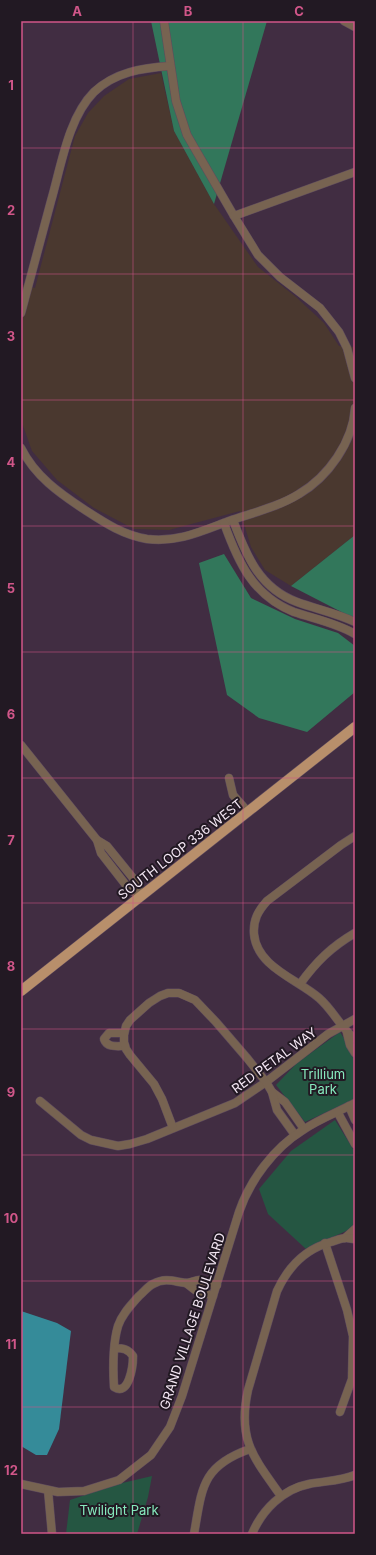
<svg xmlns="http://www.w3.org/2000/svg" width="376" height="1555" font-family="Inter,sans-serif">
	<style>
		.medical { fill: #4a382f }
		.green { fill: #255642 }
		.forest { fill: #32775b }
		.water { fill: #358b99 }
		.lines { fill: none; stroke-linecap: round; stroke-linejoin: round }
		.minor-casing { stroke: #5e4b5e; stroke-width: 9 }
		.major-casing { stroke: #5e4b5e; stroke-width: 11 }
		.minor { stroke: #776351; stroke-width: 8 }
		.major { stroke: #b88f6b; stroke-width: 10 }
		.grid { fill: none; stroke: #d15689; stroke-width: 1; stroke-opacity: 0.55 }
		.labels { text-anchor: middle; stroke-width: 4; stroke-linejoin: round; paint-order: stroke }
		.street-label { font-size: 13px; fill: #f4e7f4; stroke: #221923 }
		.park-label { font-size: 13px; fill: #86e9bd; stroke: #221923 }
		.neatline { fill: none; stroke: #d15689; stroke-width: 1.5 }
		.grid-label { font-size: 13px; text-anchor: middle; font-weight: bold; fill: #d15689 }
	</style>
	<rect width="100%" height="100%" fill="#412d42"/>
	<path class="medical" d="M161,73L174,131L214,204L258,267L296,297L324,323L339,346L355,347V535L291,586L265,570L251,547L240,511L169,530L134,529L94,508L57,480L32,451L21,420V284L35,288L75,136L88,113L104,96L129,79Z"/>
	<g class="green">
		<path d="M340,1032L355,1056V1099L305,1122L276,1085L297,1063Z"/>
		<path d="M335,1120L355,1152V1227L306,1249L268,1214L259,1189L291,1151Z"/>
		<path d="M152,1476L148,1497L137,1534H66L70,1500L118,1484Z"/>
	</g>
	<g class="forest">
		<path d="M151,21H267L214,204L174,131Z"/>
		<path d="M355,535V619L291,586Z"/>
		<path d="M224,554L251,598L295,619L338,633L355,646V692L307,732L259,718L227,695L199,563Z"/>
	</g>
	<path class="water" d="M21,1311L57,1323L71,1331L59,1429L47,1455H36L21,1446Z"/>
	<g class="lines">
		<g class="minor-casing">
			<g id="minor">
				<path d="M164,21L176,101L187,135L234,216L258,255L280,277L320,308L339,332L347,348L355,378"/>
				<path d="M344,21L355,27"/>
				<path d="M234,216L355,172"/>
				<path d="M21,313C31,276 41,238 51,201C61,167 68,118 94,92C115,72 142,68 170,66"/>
				<path d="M21,448C35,476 59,493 85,510C105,523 123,535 147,539C177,543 202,531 229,521C252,513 278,507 299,494C328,477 353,442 355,408"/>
				<path d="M233,520C246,555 259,588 297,602C316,609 336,613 355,622"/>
				<path d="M224,523C238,562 253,596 294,612C315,619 336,623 355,634"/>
				<path d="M21,745L97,840L107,846L137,883L140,896"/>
				<path d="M229,778L233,795L248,812"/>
				<path d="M355,836L341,845L267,901C258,911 253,920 254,934C257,967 297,979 319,998C333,1010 340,1027 355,1039"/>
				<path d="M97,840L101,853L129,889L140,896"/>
				<path d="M300,984C316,962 331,947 355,933"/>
				<path d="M124,1033H109L104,1039C107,1048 117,1046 125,1046"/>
				<path d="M347,1033L350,1045L355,1053"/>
				<path d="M272,1092L285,1102L304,1129"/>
				<path d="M40,1101L81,1135L91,1140L118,1146L130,1144L147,1139L235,1103L266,1082L328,1034L355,1019"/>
				<path d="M349,1106L355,1120"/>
				<path d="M338,1113L355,1144"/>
				<path d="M173,1128L162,1099L154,1084L130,1055L126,1049L124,1042V1035L126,1026L130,1020L149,1003L160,996L168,993H179L195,1000L216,1022L247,1058L266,1082L272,1092L277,1110L295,1135"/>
				<path d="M345,1238L355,1229"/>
				<path d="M325,1243L347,1310L353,1336L352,1379L340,1412"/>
				<path d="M186,1283L195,1290L213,1296"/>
				<path d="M115,1348C123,1348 128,1349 133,1356C133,1366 129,1397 114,1387C113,1370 113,1343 118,1326C122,1314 131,1305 139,1296C144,1292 148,1286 153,1284C166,1277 175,1282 186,1283C191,1283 195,1280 199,1280C204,1281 211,1284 217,1285"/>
				<path d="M21,1484L58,1492L84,1491L119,1480L151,1455L170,1427L182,1396L239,1212C250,1180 274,1148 303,1130C319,1119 338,1112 355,1103"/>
				<path d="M48,1490L52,1534"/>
				<path d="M281,1496C254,1458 237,1440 248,1390L277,1291C288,1267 305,1249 331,1242C335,1241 341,1238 346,1238C349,1238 352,1239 355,1239"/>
				<path d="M194,1534C202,1489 201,1466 250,1449"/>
				<path d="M252,1534C262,1510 283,1489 309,1484C324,1481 341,1481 355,1475"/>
			</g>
		</g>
		<g class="major-casing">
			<path id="major" d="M21,991L355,727"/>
		</g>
		<use href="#minor" class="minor"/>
		<use href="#major" class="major"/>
	</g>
	<path class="grid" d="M133,21V1534M243,21V1534M21,148H355M21,274H355M21,400H355M21,526H355M21,652H355M21,778H355M21,903H355M21,1029H355M21,1155H355M21,1281H355M21,1407H355"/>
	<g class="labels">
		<g class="street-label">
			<text transform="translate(180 849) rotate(-38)" y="5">SOUTH LOOP 336 WEST</text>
			<text transform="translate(274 1060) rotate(-36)" y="5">RED PETAL WAY</text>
			<text transform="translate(192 1321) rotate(-72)" y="5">GRAND VILLAGE BOULEVARD</text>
		</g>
		<g class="park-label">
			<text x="323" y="1079">Trillium<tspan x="323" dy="15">Park</tspan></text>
			<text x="119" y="1515">Twilight Park</text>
		</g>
	</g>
	<rect width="376" height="1555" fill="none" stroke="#221923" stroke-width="44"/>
	<rect x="22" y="22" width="332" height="1511" class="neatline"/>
	<g class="grid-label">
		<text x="77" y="16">A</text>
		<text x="188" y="16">B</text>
		<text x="299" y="16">C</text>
		<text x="11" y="90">1</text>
		<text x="11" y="215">2</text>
		<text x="11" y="341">3</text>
		<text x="11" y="467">4</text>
		<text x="11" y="593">5</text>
		<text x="11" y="719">6</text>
		<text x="11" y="845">7</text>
		<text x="11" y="971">8</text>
		<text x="11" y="1097">9</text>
		<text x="11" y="1223">10</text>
		<text x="11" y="1349">11</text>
		<text x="11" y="1475">12</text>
	</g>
</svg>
